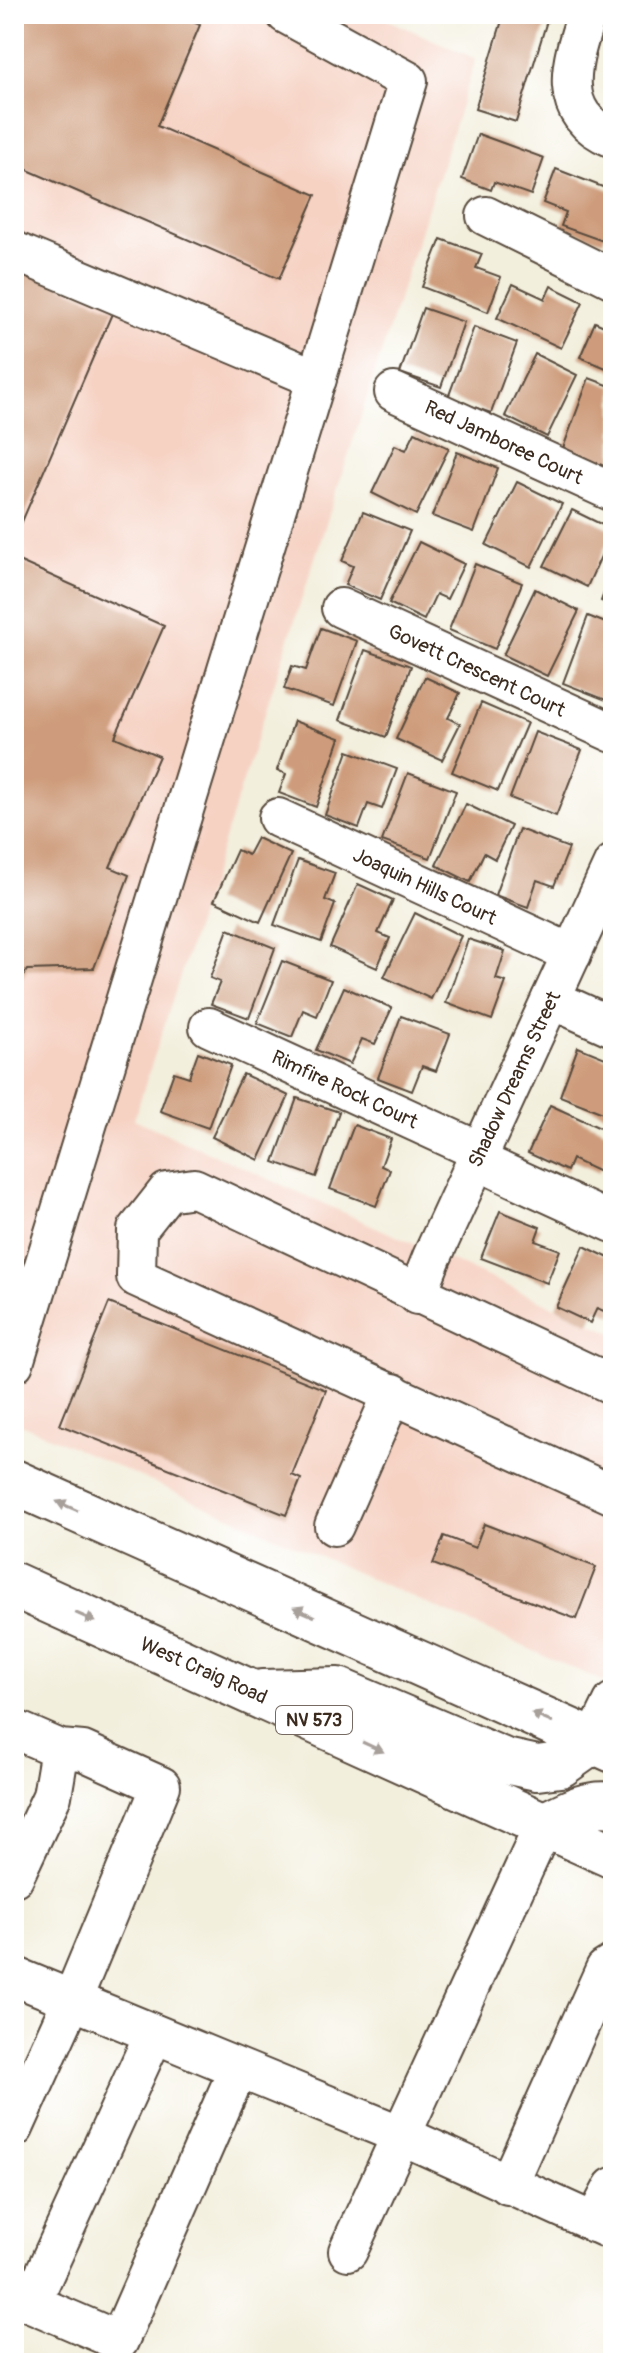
<svg xmlns="http://www.w3.org/2000/svg" width="627" height="2377" font-family="Pangolin,sans-serif">
	<style>
		.built { fill: #f6d2c3 }
		.building { fill: #ce9c7b }
		.lines { fill: none; stroke-linecap: round; stroke-linejoin: round }
		.minor-casing { stroke: #57483b; stroke-width: 42 }
		.major-casing { stroke: #57483b; stroke-width: 48 }
		.minor { stroke: #fff; stroke-width: 38 }
		.major { stroke: #fff; stroke-width: 44 }
		.oneway { fill: #a79f9a }
		.labels { text-anchor: middle; stroke-width: 7; stroke-linejoin: round; paint-order: stroke }
		.shield { fill: #fff; stroke: #766a62; stroke-width: 2 }
		.shield-label { font-size: 18px; font-weight: bold; fill: #3b2a1e }
		.street-label { font-size: 20px; fill: #3b2a1e; stroke: #fff }
	</style>
	<rect width="100%" height="100%" fill="#fff"/>
	<filter id="ink" filterUnits="userSpaceOnUse"><feTurbulence type="fractalNoise" baseFrequency=".0125" numOctaves="2"/><feDisplacementMap in="SourceGraphic" scale="16" xChannelSelector="R" yChannelSelector="G"/><feConvolveMatrix kernelMatrix="1 2 1 2 8 2 1 2 1" color-interpolation-filters="sRGB"/></filter>
	<filter id="wash" filterUnits="userSpaceOnUse"><feTurbulence type="fractalNoise" baseFrequency=".006" numOctaves="4" result="noise"/><feDisplacementMap in="SourceGraphic" scale="32" xChannelSelector="R" yChannelSelector="G"/><feGaussianBlur stdDeviation="1.8" result="paint"/><feColorMatrix in="noise" values="0 0 0 0 0 0 0 0 0 0 0 0 0 0 0 0 0 1.4 0 .05"/><feComposite in="paint" operator="in"/></filter>
	<g filter="url(#wash)">
		<rect width="100%" height="100%" fill="#f3efdd"/>
		<path class="built" d="M14,14H375L476,59L134,1119L613,1333V1686L14,1421Z"/>
		<g id="blocks">
			<g class="building">
				<path d="M14,14H175L200,25L157,126L316,195L279,279L14,164Z"/>
				<path d="M504,14H549L516,122L475,109Z"/>
				<path d="M478,134L544,158L531,195L494,182L491,190L462,179Z"/>
				<path d="M556,169L613,191V214L603,241L561,226L566,212L543,203Z"/>
				<path d="M441,239L482,254L476,268L501,277L488,312L422,287Z"/>
				<path d="M14,266L114,309L14,540Z"/>
				<path d="M513,284L545,299L551,286L583,302L561,348L497,318Z"/>
				<path d="M423,308L464,322L441,387L400,373Z"/>
				<path d="M595,322L613,330V371L580,357Z"/>
				<path d="M474,327L517,343L491,413L448,398Z"/>
				<path d="M535,354L577,375L547,437L505,416Z"/>
				<path d="M589,378L613,387V455L608,468L562,451Z"/>
				<path d="M415,432L449,448L416,515L372,493L395,445L406,450Z"/>
				<path d="M457,452L498,468L474,532L432,516Z"/>
				<path d="M517,482L562,504L531,567L486,545Z"/>
				<path d="M572,510L613,530L587,587L544,566Z"/>
				<path d="M363,512L410,531L380,600L345,585L353,566L342,561Z"/>
				<path d="M419,542L464,564L447,599L436,594L424,620L389,603Z"/>
				<path d="M14,559L164,626L115,737L159,756L110,867L129,875L94,968L27,970L14,991Z"/>
				<path d="M475,564L522,583L495,649L449,630Z"/>
				<path d="M613,569V606L601,601Z"/>
				<path d="M535,589L579,611L547,676L503,655Z"/>
				<path d="M588,616L613,626V696L611,702L563,683Z"/>
				<path d="M321,628L357,641L334,706L284,689L292,666L306,670Z"/>
				<path d="M365,650L411,666L386,737L340,720Z"/>
				<path d="M425,677L460,693L448,718L460,724L442,760L396,739Z"/>
				<path d="M481,703L527,723L498,791L452,772Z"/>
				<path d="M294,721L340,738L316,807L279,793L286,774L277,770Z"/>
				<path d="M535,732L582,750L556,816L510,798Z"/>
				<path d="M348,751L397,769L382,809L368,804L359,828L325,815Z"/>
				<path d="M408,773L456,791L430,858L382,841Z"/>
				<path d="M466,804L511,826L495,859L484,853L470,882L436,865Z"/>
				<path d="M519,829L569,848L554,886L537,880L528,907L495,895Z"/>
				<path d="M257,838L291,854L260,922L214,901L237,850L248,855Z"/>
				<path d="M298,860L335,873L325,900L335,904L321,942L274,925Z"/>
				<path d="M358,884L393,900L378,933L390,938L377,968L330,947Z"/>
				<path d="M415,913L461,936L431,999L384,977Z"/>
				<path d="M228,929L275,948L249,1018L211,1004L220,982L210,978Z"/>
				<path d="M468,939L505,951L496,979L506,982L492,1020L446,1003Z"/>
				<path d="M282,961L331,980L317,1016L303,1010L292,1037L257,1023Z"/>
				<path d="M613,971V996L604,992Z"/>
				<path d="M344,987L392,1008L375,1044L362,1039L350,1064L316,1050Z"/>
				<path d="M401,1016L450,1034L436,1071L422,1066L412,1091L378,1078Z"/>
				<path d="M578,1047L613,1061L609,1076L613,1077V1117L560,1096Z"/>
				<path d="M198,1052L231,1065L208,1128L160,1111L174,1072L189,1077Z"/>
				<path d="M243,1074L289,1096L259,1160L212,1137Z"/>
				<path d="M297,1098L339,1112L316,1177L274,1162Z"/>
				<path d="M550,1105L613,1134V1141L599,1172L572,1159L567,1171L528,1153Z"/>
				<path d="M354,1125L391,1139L381,1166L390,1170L376,1206L330,1189Z"/>
				<path d="M500,1211L540,1227L535,1241L560,1250L547,1283L481,1258Z"/>
				<path d="M584,1246L613,1260V1315L597,1308L590,1323L556,1307Z"/>
				<path d="M109,1303L326,1390L292,1475L301,1479L286,1515L60,1425Z"/>
				<path d="M484,1524L596,1567L576,1619L433,1564L444,1536L475,1548Z"/>
			</g>
		</g>
	</g>
	<g filter="url(#ink)">
		<use href="#blocks" fill-opacity="0" stroke="#57483b" stroke-width="2"/>
		<g class="lines">
			<g class="minor-casing">
				<g id="minor">
					<path d="M587,14C571,62 554,114 613,138"/>
					<path d="M486,216L613,279"/>
					<path d="M14,251L317,379"/>
					<path d="M394,392L613,492"/>
					<path d="M341,608L613,733"/>
					<path d="M278,818L572,954"/>
					<path d="M551,999L613,1027"/>
					<path d="M209,1027L481,1152"/>
					<path d="M476,1160L613,1223"/>
					<path d="M417,1295L432,1257L613,864"/>
					<path d="M14,1363L408,81L286,14"/>
					<path d="M613,1385L194,1188L167,1192L137,1230L136,1277L613,1495"/>
					<path d="M334,1526L393,1393"/>
					<path d="M14,1729L60,1749L83,1751L161,1786L72,2000L14,2128"/>
					<path d="M594,1741L613,1702"/>
					<path d="M14,1877L52,1796L60,1749"/>
					<path d="M14,1976L401,2135L613,2231"/>
					<path d="M508,2185L605,1969L613,1964"/>
					<path d="M594,2223L613,2187"/>
					<path d="M348,2251L544,1825"/>
					<path d="M14,2294L31,2303L154,2034"/>
					<path d="M31,2303L119,2341L238,2069"/>
				</g>
			</g>
			<g class="major-casing">
				<g id="major">
					<path d="M14,1482L613,1750"/>
					<path d="M14,1585L613,1856"/>
					<path d="M263,1692L338,1690L505,1761L537,1768L560,1765L594,1741"/>
					<path d="M544,1825C566,1814 587,1801 613,1805"/>
				</g>
			</g>
			<use href="#minor" class="minor"/>
			<use href="#major" class="major"/>
		</g>
		<defs><path id="oneway-solid" d="M-6-.8H1V-3.2L6.5 0L1 3.2V.8H-6Z" transform="scale(2)"/></defs>
		<g class="oneway">
			<use href="#oneway-solid" transform="translate(67 1506) rotate(-156)"/>
			<use href="#oneway-solid" transform="translate(304 1612) rotate(-156)"/>
			<use href="#oneway-solid" transform="translate(85 1617) rotate(24)"/>
			<use href="#oneway-solid" transform="translate(542 1718) rotate(-156)"/>
			<use href="#oneway-solid" transform="translate(373 1747) rotate(25)"/>
		</g>
	</g>
	<g class="labels">
		<rect class="shield" x="276" y="1706" width="76" height="28" rx="6"/>
		<g class="shield-label">
			<text x="314" y="1726">NV 573</text>
		</g>
		<g class="street-label">
			<text transform="translate(504 442) rotate(25)" y="7">Red Jamboree Court</text>
			<text transform="translate(477 670) rotate(25)" y="7">Govett Crescent Court</text>
			<text transform="translate(425 886) rotate(25)" y="7">Joaquin Hills Court</text>
			<text transform="translate(514 1079) rotate(-65)" y="7">Shadow Dreams Street</text>
			<text transform="translate(345 1089) rotate(25)" y="7">Rimfire Rock Court</text>
			<text transform="translate(204 1670) rotate(24)" y="7">West Craig Road</text>
		</g>
	</g>
	<rect width="627" height="2377" fill="none" stroke="#fff" stroke-width="48"/>
</svg>
